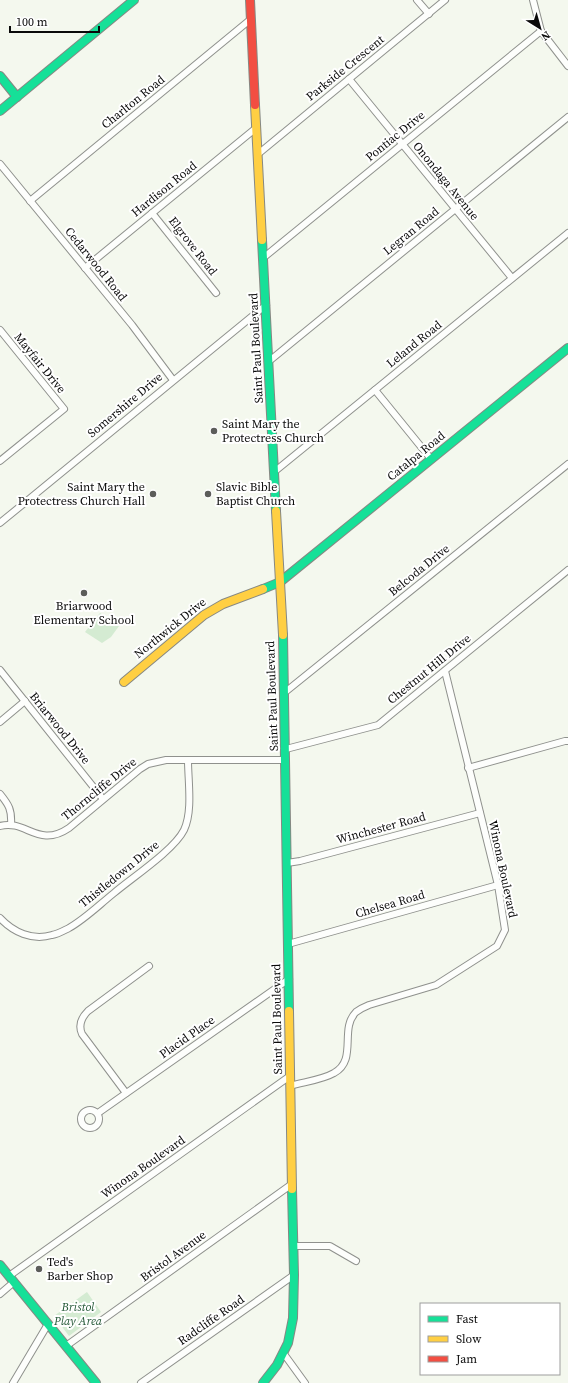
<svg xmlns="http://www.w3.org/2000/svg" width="568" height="1383" font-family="'Source Serif 4',serif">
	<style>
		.green { fill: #d4ebd2 }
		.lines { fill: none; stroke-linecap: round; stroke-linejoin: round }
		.street-casing { stroke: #8f918d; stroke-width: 8 }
		.fast-casing { stroke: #868883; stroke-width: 10 }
		.slow-casing { stroke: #868883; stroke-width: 10 }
		.jam-casing { stroke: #868883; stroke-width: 10 }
		.street { stroke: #fdfefc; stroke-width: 6 }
		.fast { stroke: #16e098; stroke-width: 8 }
		.slow { stroke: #ffcf43; stroke-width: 8 }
		.jam { stroke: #f24e42; stroke-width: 8 }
		.poi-dot { fill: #5c5d5a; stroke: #fff; stroke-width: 1.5 }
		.labels { text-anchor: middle; stroke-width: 4; stroke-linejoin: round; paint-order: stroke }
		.street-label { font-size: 12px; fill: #0a0a0a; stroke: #fff }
		.poi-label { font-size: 12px; fill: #0a0a0a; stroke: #fff; text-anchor: start }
		.park-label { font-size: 12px; font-style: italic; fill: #245837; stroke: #fff }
	</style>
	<rect width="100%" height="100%" fill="#f4f8ee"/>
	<g class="green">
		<path d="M100,613L119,626L111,637L102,643L85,632Z"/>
		<path d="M87,1292L101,1312L69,1336L54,1316Z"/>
	</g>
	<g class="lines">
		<g class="street-casing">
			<g id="street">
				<path d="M417,0L429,14"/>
				<path d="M533,0L541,31L568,66"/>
				<path d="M349,79L512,278"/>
				<path d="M258,154L445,0"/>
				<path d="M0,164L132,325L173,380"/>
				<path d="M30,201L251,19"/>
				<path d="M152,213L216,293"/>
				<path d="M263,258L541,31"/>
				<path d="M85,268L256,128"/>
				<path d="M0,330L64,409L0,461"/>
				<path d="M268,362L568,117"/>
				<path d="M375,390L431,459"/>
				<path d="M274,472L568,233"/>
				<path d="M0,523L266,305"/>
				<path d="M0,670L103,799"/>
				<path d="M284,693L568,464"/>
				<path d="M0,722L25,701"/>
				<path d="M286,749L378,725L568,570"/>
				<path d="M468,768L565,741H568"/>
				<path d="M0,794C9,805 12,810 11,825"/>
				<path d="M0,826C26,819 38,849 69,828L140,769L148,764L166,760H286"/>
				<path d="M287,863L300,861L480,813"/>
				<path d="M0,918C13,932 32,941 52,935C58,934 63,931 69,928C85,919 99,905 114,893C133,877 174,850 184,830C193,811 188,781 188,760"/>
				<path d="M288,944L498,885"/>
				<path d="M290,1086C303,1082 322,1080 334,1073C358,1060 339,1029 356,1012C360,1009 364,1007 369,1005L436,985L497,946L505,930L498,885L445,671"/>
				<path d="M126,1093L82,1034C78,1025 81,1018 88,1011L149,966"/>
				<circle cx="90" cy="1119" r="9"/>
				<path d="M98,1113L289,979"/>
				<path d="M293,1246H330L356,1261"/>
				<path d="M9,1276L290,1076"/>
				<path d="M0,1294L14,1282"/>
				<path d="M66,1346L292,1184"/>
				<path d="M284,1354L305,1383"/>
				<path d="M13,1383L48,1324"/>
				<path d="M141,1383L294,1275"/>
			</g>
		</g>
		<g class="fast-casing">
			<g id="fast">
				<path d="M0,76L17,97"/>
				<path d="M0,111L134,0"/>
				<path d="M262,240L276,511"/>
				<path d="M263,589L280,582L568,348"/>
				<path d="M283,635L289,1011"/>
				<path d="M0,1265L96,1383"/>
				<path d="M263,1383L277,1365L288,1343L293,1318L294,1275L292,1189"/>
			</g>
		</g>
		<g class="slow-casing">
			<g id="slow">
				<path d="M255,105L262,240"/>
				<path d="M276,511L283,635"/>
				<path d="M124,682L204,615L223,604L263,589"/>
				<path d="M289,1011L292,1189"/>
			</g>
		</g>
		<g class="jam-casing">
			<path id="jam" d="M250,0L255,105"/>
		</g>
		<use href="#street" class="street"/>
		<use href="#fast" class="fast"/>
		<use href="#slow" class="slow"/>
		<use href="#jam" class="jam"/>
	</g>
	<g class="poi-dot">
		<circle cx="214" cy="431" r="4"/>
		<circle cx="153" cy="494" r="4"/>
		<circle cx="208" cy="494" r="4"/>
		<circle cx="84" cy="593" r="4"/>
		<circle cx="39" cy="1269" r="4"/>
	</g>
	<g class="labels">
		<g class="street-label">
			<text transform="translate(345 68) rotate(-39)" y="4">Parkside Crescent</text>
			<text transform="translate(133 102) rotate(-39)" y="4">Charlton Road</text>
			<text transform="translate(395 136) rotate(-39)" y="4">Pontiac Drive</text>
			<text transform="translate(446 181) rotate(51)" y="4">Onondaga Avenue</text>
			<text transform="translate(164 189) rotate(-39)" y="4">Hardison Road</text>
			<text transform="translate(411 231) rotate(-39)" y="4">Legran Road</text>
			<text transform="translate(193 246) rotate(52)" y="4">Elgrove Road</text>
			<text transform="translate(96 264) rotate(51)" y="4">Cedarwood Road</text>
			<text transform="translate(414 344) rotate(-39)" y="4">Leland Road</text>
			<text transform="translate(256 348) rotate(-93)" y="4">Saint Paul Boulevard</text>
			<text transform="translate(40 363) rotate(51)" y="4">Mayfair Drive</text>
			<text transform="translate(125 405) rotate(-40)" y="4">Somershire Drive</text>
			<text transform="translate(416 456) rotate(-39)" y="4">Catalpa Road</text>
			<text transform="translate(419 570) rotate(-39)" y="4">Belcoda Drive</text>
			<text transform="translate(170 628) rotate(-39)" y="4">Northwick Drive</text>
			<text transform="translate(429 669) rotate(-39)" y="4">Chestnut Hill Drive</text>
			<text transform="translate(272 696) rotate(-92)" y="4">Saint Paul Boulevard</text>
			<text transform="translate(60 728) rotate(51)" y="4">Briarwood Drive</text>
			<text transform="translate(99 789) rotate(-39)" y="4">Thorncliffe Drive</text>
			<text transform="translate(381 828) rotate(-15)" y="4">Winchester Road</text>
			<text transform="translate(503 869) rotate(78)" y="4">Winona Boulevard</text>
			<text transform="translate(119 874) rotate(-39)" y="4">Thistledown Drive</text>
			<text transform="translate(390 904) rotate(-16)" y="4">Chelsea Road</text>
			<text transform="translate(277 1019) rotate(-91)" y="4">Saint Paul Boulevard</text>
			<text transform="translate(187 1037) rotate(-35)" y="4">Placid Place</text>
			<text transform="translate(143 1167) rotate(-35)" y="4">Winona Boulevard</text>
			<text transform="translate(173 1256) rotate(-36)" y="4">Bristol Avenue</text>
			<text transform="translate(211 1320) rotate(-35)" y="4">Radcliffe Road</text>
		</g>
		<g class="poi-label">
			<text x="222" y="428">Saint Mary the<tspan x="222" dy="14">Protectress Church</tspan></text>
			<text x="145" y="491" text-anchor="end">Saint Mary the<tspan x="145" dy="14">Protectress Church Hall</tspan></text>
			<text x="216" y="491">Slavic Bible<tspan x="216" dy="14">Baptist Church</tspan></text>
			<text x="84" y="610" text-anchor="middle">Briarwood<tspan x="84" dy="14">Elementary School</tspan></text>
			<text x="47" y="1266">Ted's<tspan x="47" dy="14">Barber Shop</tspan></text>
		</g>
		<g class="park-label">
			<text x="78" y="1311">Bristol<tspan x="78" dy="14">Play Area</tspan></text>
		</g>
	</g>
	<rect x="420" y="1303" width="140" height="72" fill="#ffffff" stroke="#9d9d9d"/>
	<rect x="428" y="1316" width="20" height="6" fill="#16e098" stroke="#9d9d9d"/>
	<text x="456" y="1323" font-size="12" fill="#0a0a0a">Fast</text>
	<rect x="428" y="1336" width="20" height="6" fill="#ffcf43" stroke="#9d9d9d"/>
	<text x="456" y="1343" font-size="12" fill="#0a0a0a">Slow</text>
	<rect x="428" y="1356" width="20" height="6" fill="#f24e42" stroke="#9d9d9d"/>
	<text x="456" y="1363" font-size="12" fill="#0a0a0a">Jam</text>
	<g transform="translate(540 28) rotate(143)" stroke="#ffffff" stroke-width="3" paint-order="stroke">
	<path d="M0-3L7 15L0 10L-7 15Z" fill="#0a0a0a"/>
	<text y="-6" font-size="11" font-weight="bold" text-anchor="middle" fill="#0a0a0a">N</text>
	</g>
	<path d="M10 26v6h89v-6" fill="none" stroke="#0a0a0a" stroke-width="2"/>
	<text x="16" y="26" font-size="12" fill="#0a0a0a" stroke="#ffffff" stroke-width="3" paint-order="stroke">100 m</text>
</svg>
